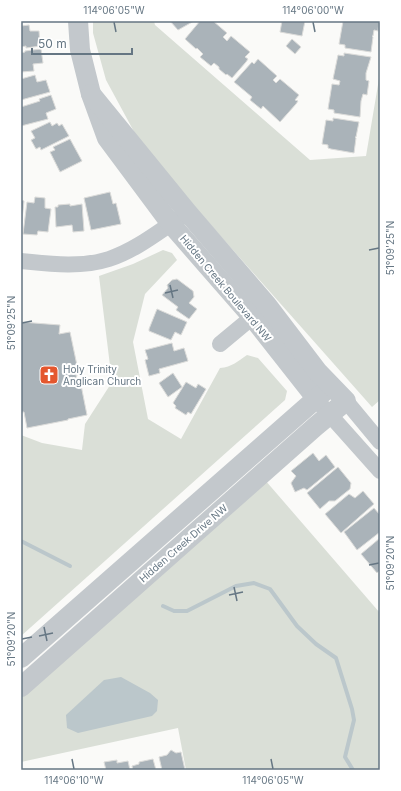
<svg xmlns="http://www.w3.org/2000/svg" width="401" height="791" font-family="Inter,sans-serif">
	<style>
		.green { fill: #dadfd7 }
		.water { fill: #bbc7cb }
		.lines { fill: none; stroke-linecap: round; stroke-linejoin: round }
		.stream { stroke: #bbc7cb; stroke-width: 4 }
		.building { fill: #aab3b9; stroke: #dcdcda }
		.minor { stroke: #c3c8cc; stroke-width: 16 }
		.tertiary { stroke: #c3c8cc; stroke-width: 20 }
		.ticks { fill: none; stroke: #657683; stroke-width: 1.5 }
		.labels { text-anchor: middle; stroke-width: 4; stroke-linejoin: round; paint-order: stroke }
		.street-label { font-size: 10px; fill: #657683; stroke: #fff }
		.poi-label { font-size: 10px; fill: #657683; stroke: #fff; text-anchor: start }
		.neatline { fill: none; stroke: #657683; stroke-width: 1.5 }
		.ticks-label { font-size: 10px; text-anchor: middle; fill: #657683 }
	</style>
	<rect width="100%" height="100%" fill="#fafaf8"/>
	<g class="green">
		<path d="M93,21H154L155,25L310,160L366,156L380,73V400L372,407L201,214L138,139L106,80L93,33Z"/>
		<path d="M163,250L172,253L177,260L145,294L133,342L148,419L181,439L220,368C232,367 238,361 247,355L258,358L287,391L285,400L21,636V435L42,443L82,450L85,424L112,382L99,276L133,264Z"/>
		<path d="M265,480L380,613V770H186L178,728L21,762V697Z"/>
	</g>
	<path class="water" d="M121,677L150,693L158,700L157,711L152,716L78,733L67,728L66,715L104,680Z"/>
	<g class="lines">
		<g class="stream">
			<path d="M21,541L70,566"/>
			<path d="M163,606L174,611H187L236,586L254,583L270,589L297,626L316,644L336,658L352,709L354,720L345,757L353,770"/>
		</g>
	</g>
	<g class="building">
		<path d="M170,21H194L178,30Z"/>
		<path d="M200,21H213L227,33L223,37L227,41L231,36L250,52L245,57L248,59L246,62L232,78L227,74L226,75L219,69V67L214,63L211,66L200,57L203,54L197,48L196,49L185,39Z"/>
		<path d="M282,21H305L302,36L280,32Z"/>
		<path d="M343,21H379L378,31L374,30L373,36H372L373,37L371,52L345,48V45L339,44Z"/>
		<path d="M29,25L30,31H39L40,46L26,48V46L21,47V26Z"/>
		<path d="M292,39L301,47L295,54L286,46Z"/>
		<path d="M41,49L43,63L33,64L34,71L21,72V53L25,52V51Z"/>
		<path d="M344,53L371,57L366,73V80L369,81L367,95L363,94L361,101L360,117L334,113V110L328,109L332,84L339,85L340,81L333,79L338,55L344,56Z"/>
		<path d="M258,59L277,76L273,80L276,83L280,79L299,95L295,100L298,101L296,104L280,122L263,106L261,109L250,100L252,97L234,82L252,62L254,64Z"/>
		<path d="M35,75L37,82L46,80L50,92L21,100V79Z"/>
		<path d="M51,95L56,109L46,113L48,119L21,126V107L40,101L39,99Z"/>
		<path d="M333,118L359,122L356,137H355L356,138L354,153L331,149L328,148V145L322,144L326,120L333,121Z"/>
		<path d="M50,122L52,126L57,123L59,126L62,124L69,136L41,150L40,147L36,149L31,140L35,138L31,131Z"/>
		<path d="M70,139L82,161L60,172L50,152L55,150L53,147Z"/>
		<path d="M110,192L113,204L116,203L121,224L91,230L84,198Z"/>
		<path d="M35,197L45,198V208L51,209L48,232L38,231L37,235L23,234L27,202L34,203Z"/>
		<path d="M21,200L24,201L21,229Z"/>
		<path d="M70,204V206L82,204L84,231L73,232L72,225L56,227L55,207H58V205Z"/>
		<path d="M177,279L193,291L194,297L189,303L197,309L189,319L176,310L178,307L162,295L168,288L167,285L172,280Z"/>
		<path d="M157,309L187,322L181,335L175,332L171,340L149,331V329Z"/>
		<path d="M21,322L60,325L59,334L70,332L79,375H76L79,386L81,385L87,415L68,419V420L27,428L24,412H21Z"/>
		<path d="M172,343L174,351L184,348L188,361L159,369L160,373L149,376L145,360L148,359L145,350Z"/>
		<path d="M173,373L182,387L168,397L159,383Z"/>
		<path d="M186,382L196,388L198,384L206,389L191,414L188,412L186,415L175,408L176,406L173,403Z"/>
		<path d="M313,453L319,461L326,455L335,467L307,490L304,488L295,492L291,483L296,476L291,471Z"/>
		<path d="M338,467L351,483L350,489L335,501H329L320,509L307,493Z"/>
		<path d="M363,491L374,504L341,533L325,514L349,494L355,498Z"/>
		<path d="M374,508L380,515V532L357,550L344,532Z"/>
		<path d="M380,538V570L377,573L361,554Z"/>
		<path d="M171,750L176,753L181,752L185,770H162L159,757L167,755Z"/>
		<path d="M153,759L156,770H133L132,766L139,764V762Z"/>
		<path d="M117,760V763L128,761L130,770H106L104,762Z"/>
	</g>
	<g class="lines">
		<g class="minor">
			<path d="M21,261C50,264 81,268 109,259C136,250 158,232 181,217"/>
			<path d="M220,344L261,310"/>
			<path d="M346,401L380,442"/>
			<path d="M322,406L380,471"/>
		</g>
		<g class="tertiary">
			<path d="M78,21L80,50L91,94L107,138L171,224L253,318L316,398"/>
			<path d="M21,658L326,390"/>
			<path d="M21,687L316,426L346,401L318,372L267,305L188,213L91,94"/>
		</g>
	</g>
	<path class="ticks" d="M114,22L116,32M313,22L315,32M369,250L379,248M170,285L173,298M165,293L178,290M22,323L32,321M369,565L379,563M234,587L237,601M229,595L243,592M44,627L47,641M39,636L53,633M22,639L32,637M72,759L74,769M271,759L273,769"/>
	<defs>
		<g id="church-square" transform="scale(1)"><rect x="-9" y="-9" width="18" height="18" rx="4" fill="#e4572e" stroke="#fff"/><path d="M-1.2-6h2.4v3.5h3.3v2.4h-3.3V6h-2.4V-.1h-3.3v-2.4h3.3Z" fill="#fff"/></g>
	</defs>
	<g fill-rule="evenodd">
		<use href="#church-square" x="49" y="375"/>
	</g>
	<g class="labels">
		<g class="street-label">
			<text transform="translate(226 288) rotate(50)" y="4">Hidden Creek Boulevard NW</text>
			<text transform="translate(183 543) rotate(-41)" y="4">Hidden Creek Drive NW</text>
		</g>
		<g class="poi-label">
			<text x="63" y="373">Holy Trinity<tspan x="63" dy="12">Anglican Church</tspan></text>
		</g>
	</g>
	<rect width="401" height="791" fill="none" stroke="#ffffff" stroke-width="44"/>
	<path d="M32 48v6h100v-6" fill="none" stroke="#657683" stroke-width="2"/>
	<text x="38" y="48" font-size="12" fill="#657683" stroke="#ffffff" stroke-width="3" paint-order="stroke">50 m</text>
	<rect x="22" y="22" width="357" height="747" class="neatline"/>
	<g class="ticks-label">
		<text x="114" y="14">114°06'05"W</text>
		<text x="313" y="14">114°06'00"W</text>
		<text transform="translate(390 248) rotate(-90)" y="4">51°09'25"N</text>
		<text transform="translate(11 323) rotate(-90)" y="4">51°09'25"N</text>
		<text transform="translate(390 563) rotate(-90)" y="4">51°09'20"N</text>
		<text transform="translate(11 639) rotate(-90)" y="4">51°09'20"N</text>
		<text x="74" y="784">114°06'10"W</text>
		<text x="273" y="784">114°06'05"W</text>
	</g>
</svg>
